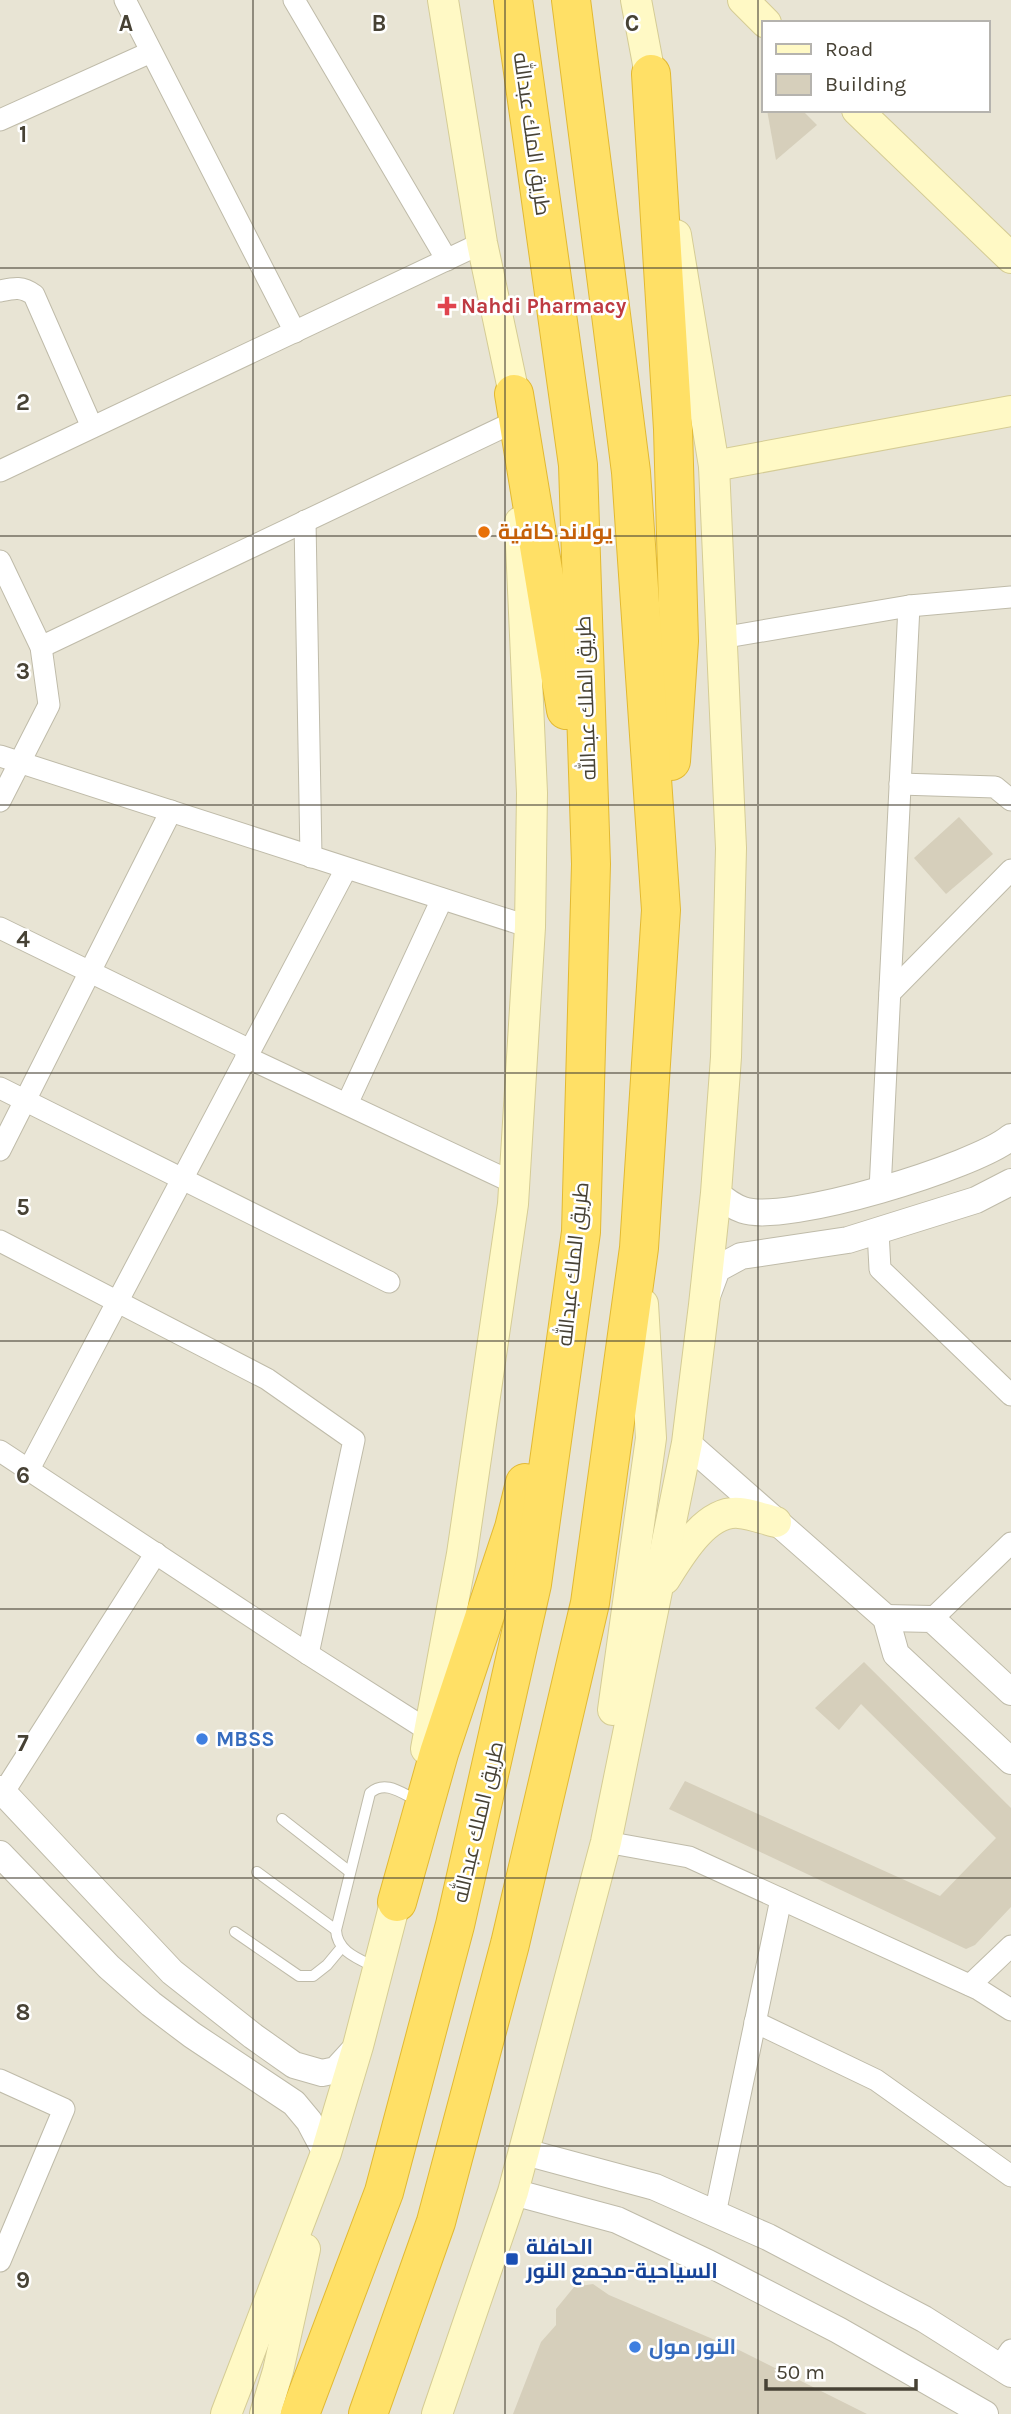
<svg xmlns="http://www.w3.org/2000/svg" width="1011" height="2414" font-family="Karla,Cairo,sans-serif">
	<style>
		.residential { fill: #e8e4d4; fill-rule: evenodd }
		.building { fill: #d6cfbb }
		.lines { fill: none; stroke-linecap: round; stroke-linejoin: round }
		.service-casing { stroke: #bfbba9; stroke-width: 12 }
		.minor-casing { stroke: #bfbba9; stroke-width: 23 }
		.tertiary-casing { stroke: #bfbba9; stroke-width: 28 }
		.secondary-casing { stroke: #d5cc95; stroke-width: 32 }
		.motorway-casing { stroke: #e2b932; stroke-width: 40 }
		.service { stroke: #fff; stroke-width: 10 }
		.minor { stroke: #fff; stroke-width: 21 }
		.tertiary { stroke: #fff; stroke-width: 26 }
		.secondary { stroke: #fff9c5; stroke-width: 30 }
		.motorway { stroke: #ffe066; stroke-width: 38 }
		.grid { fill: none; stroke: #474235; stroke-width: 2; stroke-opacity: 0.55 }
		.health-dot { fill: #e0444e; stroke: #fff; stroke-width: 2.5 }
		.food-dot { fill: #e8710a; stroke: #fff; stroke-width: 2.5 }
		.shop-dot { fill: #3f7fe0; stroke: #fff; stroke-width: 2.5 }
		.transit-dot { fill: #1a4fb4; stroke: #fff; stroke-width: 2.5 }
		.labels { text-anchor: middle; stroke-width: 5; stroke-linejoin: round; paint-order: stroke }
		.street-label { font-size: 21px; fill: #474235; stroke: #fff }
		.health-label { font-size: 21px; font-weight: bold; fill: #be3a42; stroke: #fff; text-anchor: start }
		.food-label { font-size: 21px; font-weight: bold; fill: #c56008; stroke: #fff; text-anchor: start }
		.shop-label { font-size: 21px; font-weight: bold; fill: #366cbe; stroke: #fff; text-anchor: start }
		.transit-label { font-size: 21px; font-weight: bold; fill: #164399; stroke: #fff; text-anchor: start }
		.grid-label { font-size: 23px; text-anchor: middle; font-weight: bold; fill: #474235; stroke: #fff; stroke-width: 5; stroke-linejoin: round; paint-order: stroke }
	</style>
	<rect width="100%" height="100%" fill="#f4f1e6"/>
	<path class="residential" d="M0,0H1011V2414H0ZM764,23H988V110H764Z"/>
	<g class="building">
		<path d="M767,110H802L817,125L776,160Z"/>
		<path d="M959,817L993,854L946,894L914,858Z"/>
		<path d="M864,1662L1011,1808V1907L975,1945L966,1949L669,1809L685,1781L940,1896L996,1838L861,1704L839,1730L815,1708Z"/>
		<path d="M593,2284L609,2295L741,2351L867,2414H513L541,2342L556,2325V2309L574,2287Z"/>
	</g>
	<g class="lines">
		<g class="service-casing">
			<g id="service">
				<path d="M282,1819L350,1872"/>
				<path d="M257,1872L336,1930"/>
				<path d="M235,1932L299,1976H313L327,1965L342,1947"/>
				<path d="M377,1968C359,1959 337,1952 336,1930L370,1793C385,1780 400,1792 416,1800"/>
			</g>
		</g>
		<g class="minor-casing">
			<g id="minor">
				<path d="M125,0L295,332"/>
				<path d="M294,0L447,260"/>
				<path d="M0,120L151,52"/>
				<path d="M0,291C14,288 22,286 34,295L92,427"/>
				<path d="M0,471L482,243"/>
				<path d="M305,521L311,857"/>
				<path d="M0,561L41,647L49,705L0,801"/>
				<path d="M721,638L909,606L1011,597"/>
				<path d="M41,647L516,421"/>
				<path d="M0,756L530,927"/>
				<path d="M900,784L995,787L1011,800"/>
				<path d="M0,928L250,1050"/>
				<path d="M890,993L1011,870"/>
				<path d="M246,1057L514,1183"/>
				<path d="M0,1088L389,1282"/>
				<path d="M347,1104L442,899"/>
				<path d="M0,1150L171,811"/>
				<path d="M880,1190L909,606"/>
				<path d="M878,1231L880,1269L1011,1395"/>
				<path d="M0,1241L267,1379L354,1440L308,1654"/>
				<path d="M0,1451L308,1654L429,1731"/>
				<path d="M29,1469L346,869"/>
				<path d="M932,1619L1011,1543"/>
				<path d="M3,1793L156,1553"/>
				<path d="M606,1842L689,1857L978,1989L1011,2010"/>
				<path d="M970,1985L1011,1946"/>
				<path d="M755,2022L876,2080L1011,2176"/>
				<path d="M0,2080L64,2109L0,2261"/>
				<path d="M715,2214L781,1899"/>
				<path d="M999,2367L1011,2350"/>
			</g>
		</g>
		<g class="tertiary-casing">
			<g id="tertiary">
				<path d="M716,1193C723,1199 734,1207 743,1210C785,1225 977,1166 1011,1137"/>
				<path d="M707,1296L717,1269L741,1256L848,1240L976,1200L1011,1182"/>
				<path d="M687,1443L886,1618L896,1654L1011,1761"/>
				<path d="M886,1618L932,1619L1011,1692"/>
				<path d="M0,1789L172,1972L253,2036L294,2065L322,2073L336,2070L358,2046"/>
				<path d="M0,1854L109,1967L151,2004L192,2035L294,2103L309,2121L326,2153"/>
				<path d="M525,2152L655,2187L768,2237L924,2319L1011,2374"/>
				<path d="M513,2192L617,2220L708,2263L838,2330L985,2414"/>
			</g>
		</g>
		<g class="secondary-casing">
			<g id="secondary">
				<path d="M443,0L482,243L514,394L515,413"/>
				<path d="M636,0L654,96"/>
				<path d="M743,0L766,23"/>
				<path d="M857,110L1011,258"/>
				<path d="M714,466L1011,411"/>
				<path d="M665,1579C680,1555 706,1510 739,1513C751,1514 764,1519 776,1522"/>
				<path d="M613,1710L651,1438L643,1304"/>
				<path d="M426,1749L462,1554L513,1204L530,927L532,793L520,522"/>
				<path d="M226,2414L326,2153L358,2046L401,1880"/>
				<path d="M265,2414L278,2371L305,2249"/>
				<path d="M437,2414L513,2192L606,1842L687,1443L704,1305L716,1193L726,1057L731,848L714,466L676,235"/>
			</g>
		</g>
		<g class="motorway-casing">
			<g id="motorway">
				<path d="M651,74L673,429L679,641L671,761"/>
				<path d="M514,394L566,710"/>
				<path d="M397,1902L439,1753L514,1528L525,1483"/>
				<path d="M300,2414L384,2192L455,1925L532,1584L581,1232L591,864L578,465L513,0"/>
				<path d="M368,2414L436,2222L510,1944L590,1603L639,1248L661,910L631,472L571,0"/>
			</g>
		</g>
		<use href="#service" class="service"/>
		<use href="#minor" class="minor"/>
		<use href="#tertiary" class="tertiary"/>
		<use href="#secondary" class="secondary"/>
		<use href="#motorway" class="motorway"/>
	</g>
	<path class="grid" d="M253,0V2414M505,0V2414M758,0V2414M0,268H1011M0,536H1011M0,805H1011M0,1073H1011M0,1341H1011M0,1609H1011M0,1878H1011M0,2146H1011"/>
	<path class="health-dot" d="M443.5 295.5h7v7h7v7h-7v7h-7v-7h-7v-7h7z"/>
	<circle class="food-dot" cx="484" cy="532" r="7"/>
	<g class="shop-dot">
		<circle cx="202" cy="1739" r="7"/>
		<circle cx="635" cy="2347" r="7"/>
	</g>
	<rect class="transit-dot" x="505" y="2252" width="14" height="14" rx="3.5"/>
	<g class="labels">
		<g class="street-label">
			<text transform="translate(532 134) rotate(82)" y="7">طريق الملك عبدالله</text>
			<text transform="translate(586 698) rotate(-92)" y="7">طريق الملك عبدالله</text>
			<text transform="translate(573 1264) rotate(-84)" y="7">طريق الملك عبدالله</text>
			<text transform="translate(478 1822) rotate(-77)" y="7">طريق الملك عبدالله</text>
		</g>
		<g class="health-label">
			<text x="461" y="313">Nahdi Pharmacy</text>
		</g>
		<g class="food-label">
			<text x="498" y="539">يولاند كافية</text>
		</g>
		<g class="shop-label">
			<text x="216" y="1746">MBSS</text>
			<text x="649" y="2354">النور مول</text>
		</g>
		<g class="transit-label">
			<text x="526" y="2254">الحافلة<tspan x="526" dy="24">السياحية-مجمع النور</tspan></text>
		</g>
	</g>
	<g class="grid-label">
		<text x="126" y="31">A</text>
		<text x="379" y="31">B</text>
		<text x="632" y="31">C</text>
		<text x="23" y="142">1</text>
		<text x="23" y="410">2</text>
		<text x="23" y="679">3</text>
		<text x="23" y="947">4</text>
		<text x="23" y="1215">5</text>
		<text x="23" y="1483">6</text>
		<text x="23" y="1751">7</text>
		<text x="23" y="2020">8</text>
		<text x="23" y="2288">9</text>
	</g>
	<rect x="762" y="21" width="228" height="91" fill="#ffffff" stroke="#b5b3ae" stroke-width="2"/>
	<rect x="776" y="44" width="35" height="10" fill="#fff9c5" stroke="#b5b3ae" stroke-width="2"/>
	<text x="825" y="56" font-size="21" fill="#474235">Road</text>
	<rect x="776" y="74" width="35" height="21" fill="#d6cfbb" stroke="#b5b3ae" stroke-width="2"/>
	<text x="825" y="91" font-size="21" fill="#474235">Building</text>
	<path d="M766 2379v10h150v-10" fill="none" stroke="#474235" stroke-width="3.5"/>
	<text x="776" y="2379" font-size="21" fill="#474235" stroke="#ffffff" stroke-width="5" paint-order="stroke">50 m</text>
</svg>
